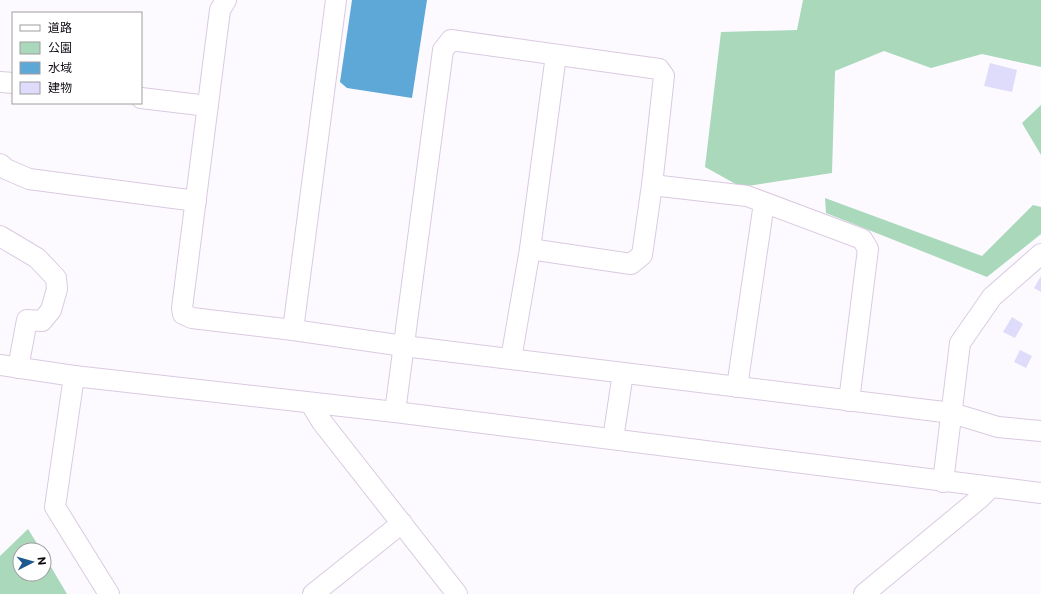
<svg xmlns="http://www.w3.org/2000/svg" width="1041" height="594" font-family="Commissioner,'Noto Sans JP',sans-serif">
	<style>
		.green { fill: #a9d8bb }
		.water { fill: #5ea8d8 }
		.building { fill: #dedcfa }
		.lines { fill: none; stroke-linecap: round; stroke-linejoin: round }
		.street-casing { stroke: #dacae1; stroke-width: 22 }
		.street { stroke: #fff; stroke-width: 20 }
	</style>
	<rect width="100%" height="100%" fill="#fdfaff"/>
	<g class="green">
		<path d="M803,0H1041V67L982,54L931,68L884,51L835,71L832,173L741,187L705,167L721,32L797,30Z"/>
		<path d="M1041,105V155L1022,123Z"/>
		<path d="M825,198L982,256L1033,205L1041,207V234L987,277L826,213Z"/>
		<path d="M28,529L41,550H20V574H44V555L67,594H0V556Z"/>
	</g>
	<path class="water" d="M352,0H427L412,98L347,88L340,82Z"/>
	<g class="building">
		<path d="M990,63L1017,70L1012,92L984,86Z"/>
		<path d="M1041,276V292L1034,288Z"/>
		<path d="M1012,317L1023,324L1015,338L1003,332Z"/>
		<path d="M1020,350L1032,356L1026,368L1014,362Z"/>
	</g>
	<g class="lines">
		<g class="street-casing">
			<g id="street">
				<path d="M226,0L220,10L182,308L183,314L192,318L293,330L404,346L952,413L998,427L1041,431"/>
				<path d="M0,82L13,83"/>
				<path d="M141,98L208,106"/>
				<path d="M0,164L6,169L29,179L196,201"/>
				<path d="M652,185L747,196L862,239L868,249L849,401"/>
				<path d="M0,236L37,258L56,278L57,289L51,310L42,321L27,320L18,368"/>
				<path d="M293,330L336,0"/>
				<path d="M511,359L530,249L556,55"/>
				<path d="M0,365L74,376L395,412L1041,493"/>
				<path d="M74,376L55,507L109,594"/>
				<path d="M737,387L764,203"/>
				<path d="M311,404L322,422L457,594"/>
				<path d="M395,412L443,50L451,40L659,69L664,76L652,185L642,255L631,264L530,249"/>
				<path d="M613,439L623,373"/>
				<path d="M943,482L960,343L992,297L1041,254"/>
				<path d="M313,594L402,523"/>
				<path d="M864,594L980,498L990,488"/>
			</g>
		</g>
		<use href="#street" class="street"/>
	</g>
	<rect x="12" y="12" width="130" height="92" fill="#ffffff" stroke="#9f9da0"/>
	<rect x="20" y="25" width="20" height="6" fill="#ffffff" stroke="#9f9da0"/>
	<text x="48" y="32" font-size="12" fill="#0e0911">道路</text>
	<rect x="20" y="42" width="20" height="12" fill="#a9d8bb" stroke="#9f9da0"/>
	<text x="48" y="52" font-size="12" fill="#0e0911">公園</text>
	<rect x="20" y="62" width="20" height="12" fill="#5ea8d8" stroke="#9f9da0"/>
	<text x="48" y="72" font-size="12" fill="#0e0911">水域</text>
	<rect x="20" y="82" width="20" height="12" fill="#dedcfa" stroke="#9f9da0"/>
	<text x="48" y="92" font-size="12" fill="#0e0911">建物</text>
	<g transform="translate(32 562) rotate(84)"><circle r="19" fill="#ffffff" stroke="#9f9da0"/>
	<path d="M0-3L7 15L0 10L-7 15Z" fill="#1e588f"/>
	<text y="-6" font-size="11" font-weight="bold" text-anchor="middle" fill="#0e0911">N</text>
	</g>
</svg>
